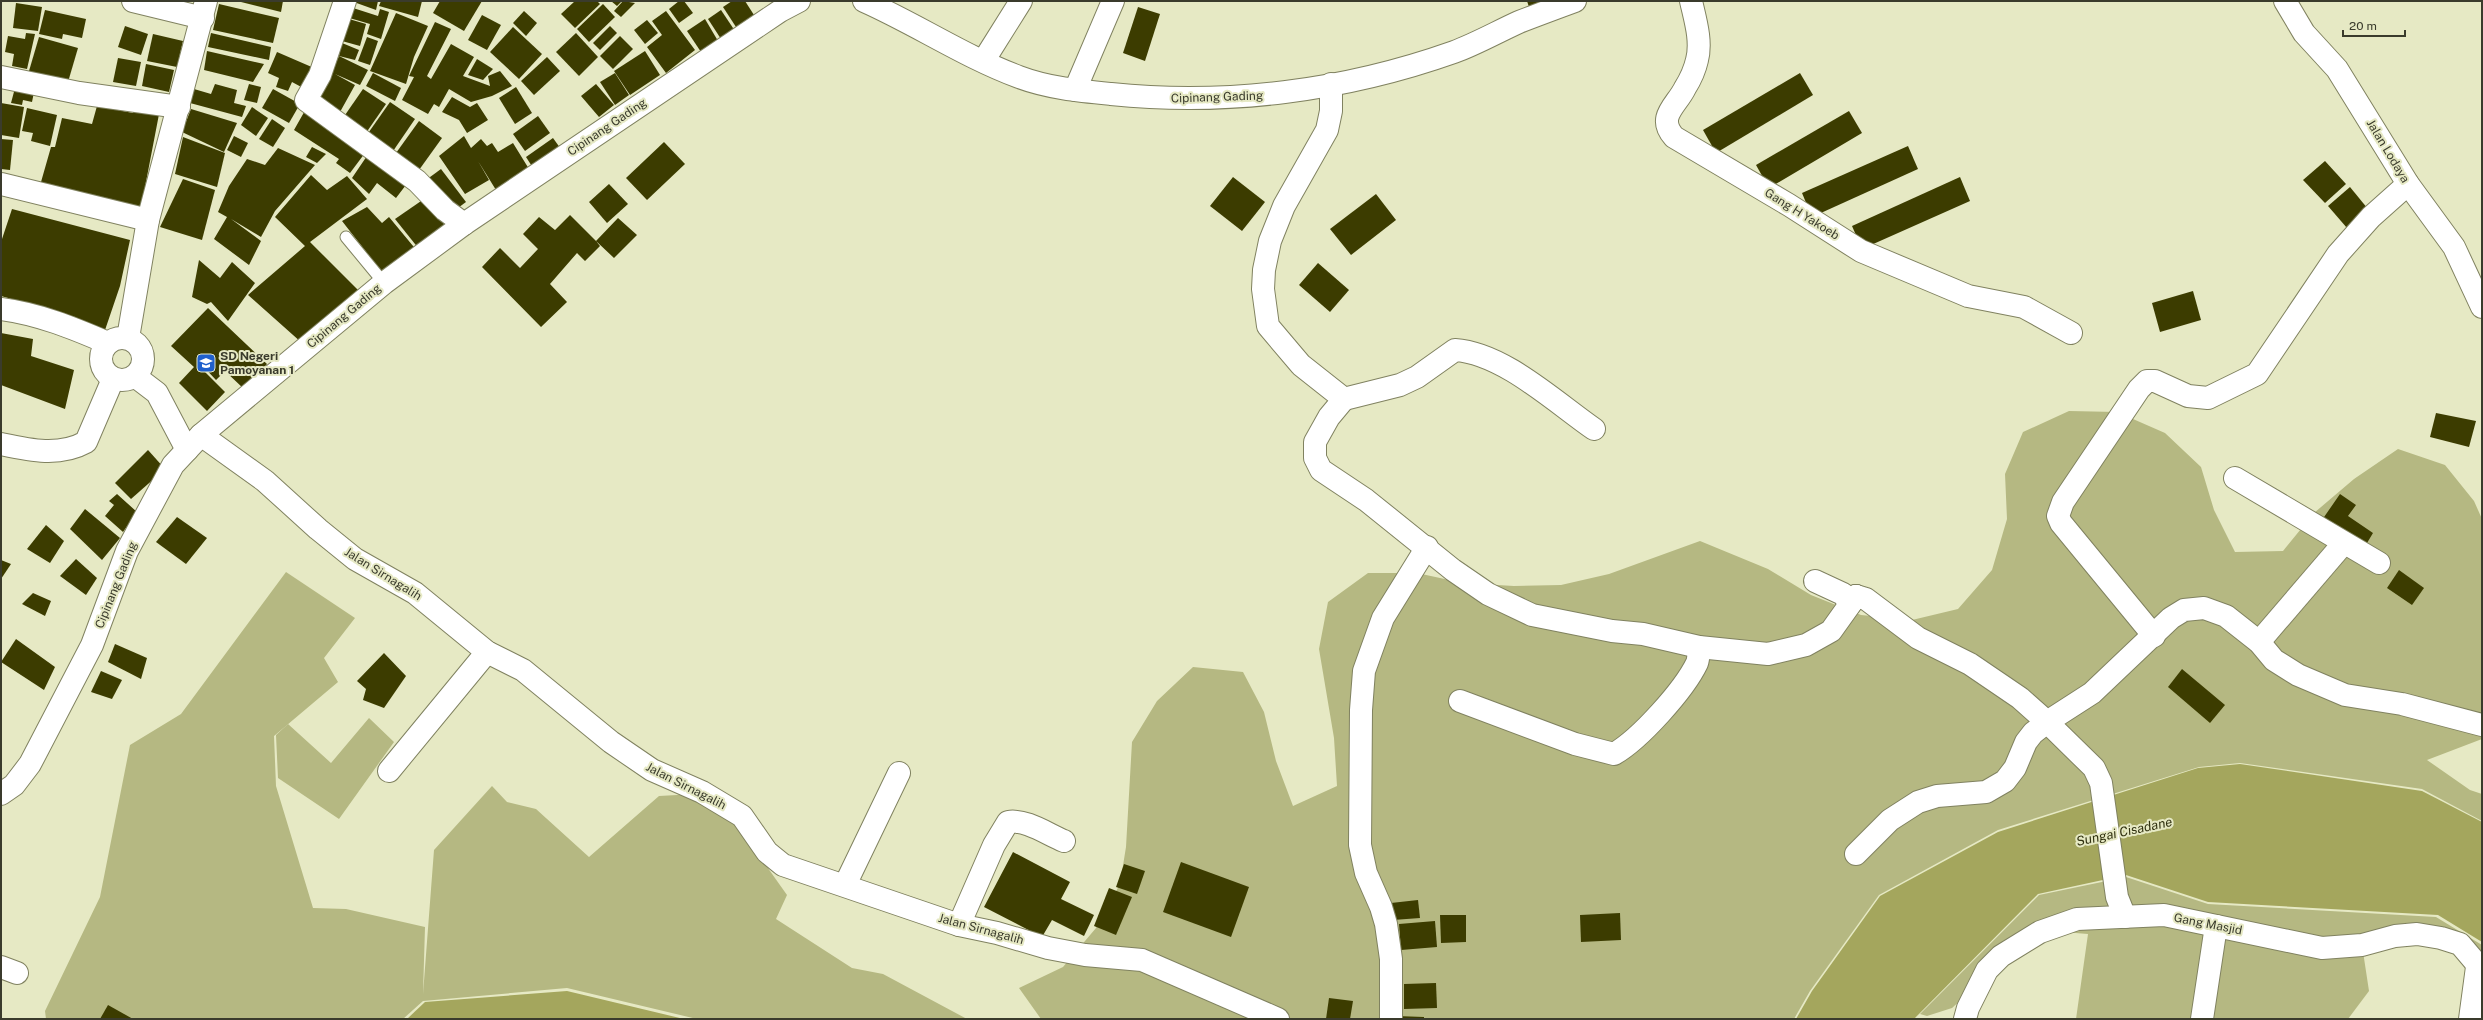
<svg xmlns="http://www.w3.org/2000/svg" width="2483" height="1020" font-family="'Public Sans',sans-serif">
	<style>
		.green { fill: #b5b882 }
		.water { fill: #a4a65d }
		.building { fill: #3c3c00 }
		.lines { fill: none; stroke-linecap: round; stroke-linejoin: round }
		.service-casing { stroke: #808260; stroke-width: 13 }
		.minor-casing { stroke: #808260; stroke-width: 24 }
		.service { stroke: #fff; stroke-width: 11 }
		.minor { stroke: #fff; stroke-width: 22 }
		.labels { text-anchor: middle; stroke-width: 4; stroke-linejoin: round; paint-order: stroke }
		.street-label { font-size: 12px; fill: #3a3b2c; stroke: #e6e9c4 }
		.poi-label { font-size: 12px; font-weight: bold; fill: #3a3b2c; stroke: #e6e9c4; text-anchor: start }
		.water-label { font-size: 13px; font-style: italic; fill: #303110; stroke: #e6e9c4 }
	</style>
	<rect width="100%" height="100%" fill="#e6e9c4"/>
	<g class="green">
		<path d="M2069,411L2117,412L2165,433L2201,467L2214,510L2235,552L2283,551L2314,513L2354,479L2398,449L2445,465L2474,501L2482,519V739L2427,760L2470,790L2482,794V821L2422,789L2240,763L2199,767L1998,830L1879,895L1810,991L1794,1019H1041L1019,988L1063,967L1096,928L1120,884L1126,847L1132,742L1157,701L1193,667L1243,672L1264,712L1276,761L1293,806L1337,786L1334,738L1319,649L1328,602L1368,573H1417L1463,583L1514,586L1561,585L1609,574L1700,541L1768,569L1811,595L1861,615L1912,620L1958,609L1992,570L2007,519L2005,474L2023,432Z"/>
		<path d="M286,572L355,618L324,658L338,682L274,736L276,786L313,908L346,909L425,927L423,994L434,850L492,786L507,802L536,809L589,857L659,796L695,794L728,812L787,895L776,919L852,968L883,974L967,1019H697L567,988L423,1001L403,1019H46L45,1011L100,897L130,745L181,714Z"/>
		<path d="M369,718L394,742L339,819L278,778L276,735L288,724L331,763Z"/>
		<path d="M2126,877L2208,904L2436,917L2482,945V969L2460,944L2362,945L2369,991L2348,1019H2076L2088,934L2038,930L1952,1008L1927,1016L1920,1014L2039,895Z"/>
	</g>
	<g class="water">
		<path d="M2240,764L2422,791L2482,822V942L2438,915L2208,902L2126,875L2038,894L1914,1019H1796L1812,991L1880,896L1998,832L2198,768Z"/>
		<path d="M567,991L684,1019H407L425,1002Z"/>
	</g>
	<g class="building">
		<path d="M237,1H283L281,12Z"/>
		<path d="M351,1H378L376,10Z"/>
		<path d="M381,1H422L418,17L379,6Z"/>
		<path d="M440,1H482L464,31L433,13Z"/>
		<path d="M575,1H597L600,4L575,28L561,14Z"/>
		<path d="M611,1H622L617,6Z"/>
		<path d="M623,1L635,3L621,17L614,11Z"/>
		<path d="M679,1H684L693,13L679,23L669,9Z"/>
		<path d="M732,1H745L754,15L736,27L723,7Z"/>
		<path d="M1527,1H1560L1529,7Z"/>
		<path d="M16,3L42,7L38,31L13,28Z"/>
		<path d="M219,4L279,18L273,43L213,30Z"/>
		<path d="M603,4L615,17L589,42L577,29Z"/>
		<path d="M350,7L378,16L380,9L389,12L381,39L367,34L370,24L346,17Z"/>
		<path d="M1138,7L1160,14L1145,61L1123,53Z"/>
		<path d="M45,10L86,19L82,38L63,34L62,39L39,34Z"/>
		<path d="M721,10L735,31L721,39L708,19Z"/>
		<path d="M524,11L537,23L526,36L513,23Z"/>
		<path d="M666,11L695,50L666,73L647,47L662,35L652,21Z"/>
		<path d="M396,13L428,26L414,57L406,84L370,71Z"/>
		<path d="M482,15L501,25L487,50L468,40Z"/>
		<path d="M349,19L366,24L360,46L342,41Z"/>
		<path d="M705,19L718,41L701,52L687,31Z"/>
		<path d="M647,20L658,33L645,44L634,30Z"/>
		<path d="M435,22L451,29L427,76L431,79L451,44L474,57L463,76L490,86L488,76L500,71L512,86L492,96L471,102L449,89L439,107L434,104L428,114L402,100L414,77L409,76Z"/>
		<path d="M125,26L148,34L141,55L118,47Z"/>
		<path d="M610,26L617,33L600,50L593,43Z"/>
		<path d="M513,27L542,54L519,79L490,52Z"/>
		<path d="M26,33L35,34L27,69L12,66L14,54L5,52L8,36L25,39Z"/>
		<path d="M211,33L271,47L269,60L208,47Z"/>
		<path d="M576,33L598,57L579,76L556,52Z"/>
		<path d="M153,34L183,41L177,67L147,61Z"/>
		<path d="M620,36L633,49L613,69L600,56Z"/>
		<path d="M39,37L78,48L68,82L29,71Z"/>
		<path d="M367,37L378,41L370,65L358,61Z"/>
		<path d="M342,43L359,50L355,60L339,56Z"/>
		<path d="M207,51L264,64L253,82L204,70Z"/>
		<path d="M645,51L660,75L630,95L614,71Z"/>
		<path d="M277,52L314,68L305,89L292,82L288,91L276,87L279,78L268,73Z"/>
		<path d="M339,56L368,70L360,85L335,74L355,85L340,112L313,96L332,72Z"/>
		<path d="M547,57L560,71L534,95L521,81Z"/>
		<path d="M118,58L141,62L136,86L113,82Z"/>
		<path d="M477,59L493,69L483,80L468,75Z"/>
		<path d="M146,64L174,70L169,92L142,86Z"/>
		<path d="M373,73L401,88L395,101L366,86Z"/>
		<path d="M615,73L629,95L615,105L600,82Z"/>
		<path d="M1800,73L1813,95L1716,153L1703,130Z"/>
		<path d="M215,84L237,90L234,103L246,106L242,117L190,103L194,89L211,94Z"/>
		<path d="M249,84L261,87L257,103L244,100Z"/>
		<path d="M596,84L614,105L599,117L581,96Z"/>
		<path d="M516,87L532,113L515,124L499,98Z"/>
		<path d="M15,88L34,92L32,102L23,100L22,105L11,103Z"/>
		<path d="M273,89L300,104L289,123L262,108Z"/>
		<path d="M363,89L386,104L366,133L343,118Z"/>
		<path d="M452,97L470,107L477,103L488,120L467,133L459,120L442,112Z"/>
		<path d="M390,102L415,119L389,157L364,139Z"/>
		<path d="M1,103L24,107L19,138L1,135Z"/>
		<path d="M97,106L133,113L134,109H160L140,213L39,189L51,147H55L62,118L92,124Z"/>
		<path d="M252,107L268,118L256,136L241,125Z"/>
		<path d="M307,107L368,149L350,173L336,163L339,159L294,130Z"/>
		<path d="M27,108L57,115L50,146L31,141L33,133L22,131Z"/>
		<path d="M191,109L237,123L224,152L182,132Z"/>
		<path d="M1849,111L1862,133L1769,188L1756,165Z"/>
		<path d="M538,116L550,133L525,151L513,134Z"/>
		<path d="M272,119L285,128L273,147L259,139Z"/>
		<path d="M419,121L442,138L419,170L396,153Z"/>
		<path d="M234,136L248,143L241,157L227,150Z"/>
		<path d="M464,136L471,148L481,139L487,146L492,143L498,152L513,143L529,169L496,190L478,161L489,180L465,194L439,156Z"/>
		<path d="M183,137L225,153L217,187L175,174Z"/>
		<path d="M553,138L563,152L535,171L526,157Z"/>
		<path d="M1,139L13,140L10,170L1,169Z"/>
		<path d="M664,142L685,164L647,200L626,178Z"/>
		<path d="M1908,146L1918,169L1812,217L1802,193Z"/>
		<path d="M312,147L326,154L317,163L306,157Z"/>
		<path d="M278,148L315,165L275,211L261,237L231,219L261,241L249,265L214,239L227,217L218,212L229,186L247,159L265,165Z"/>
		<path d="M371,150L409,181L396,198L377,183L369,194L352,178Z"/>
		<path d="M2325,161L2346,184L2325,203L2303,180Z"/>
		<path d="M441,169L466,202L451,213L426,180Z"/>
		<path d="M311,175L327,190L347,176L367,199L310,242L358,290L329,314L302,343L248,295L305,246L275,217Z"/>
		<path d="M1233,177L1265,202L1242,231L1210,206Z"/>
		<path d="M1960,177L1970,201L1862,249L1852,226Z"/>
		<path d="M183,179L215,190L202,240L160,227Z"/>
		<path d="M609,184L628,204L607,223L589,202Z"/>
		<path d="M2350,187L2368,209L2347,228L2328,206Z"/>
		<path d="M1376,194L1396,220L1351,255L1330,229Z"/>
		<path d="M424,199L453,224L419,249L395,219Z"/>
		<path d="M367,207L382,223L389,217L418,252L385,276L342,221Z"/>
		<path d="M12,209L130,240L120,286L104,333L75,317L1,296V242Z"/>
		<path d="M570,215L596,241L618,218L637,235L614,258L596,241L600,246L585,261L577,253L550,284L567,302L541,327L482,267L500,248L520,268L538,249L523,234L539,217L555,230Z"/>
		<path d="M199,260L220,278L232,262L255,283L228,321L211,302L207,304L192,297Z"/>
		<path d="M1318,263L1349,290L1330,312L1299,285Z"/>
		<path d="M2193,291L2201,320L2160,332L2152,303Z"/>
		<path d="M208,308L267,364L244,389L225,371L216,380L200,363L198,365L225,392L207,411L179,383L194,367L171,346Z"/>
		<path d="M1,333L33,339L31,356L74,370L65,409L1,385Z"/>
		<path d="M2436,413L2476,421L2469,447L2430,437Z"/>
		<path d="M148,450L165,469L131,499L115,483Z"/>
		<path d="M117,494L137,512L123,532L105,516L114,505L109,501Z"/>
		<path d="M2340,494L2356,505L2348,516L2373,533L2364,548L2322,520Z"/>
		<path d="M85,509L120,538L102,560L70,529Z"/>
		<path d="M177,517L207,538L186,564L156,542Z"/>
		<path d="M46,525L64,541L50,563L27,549Z"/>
		<path d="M76,559L97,578L86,595L60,576Z"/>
		<path d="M1,560L11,564L1,579Z"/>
		<path d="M2399,570L2424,588L2412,605L2387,588Z"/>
		<path d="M33,593L51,601L45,616L22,604Z"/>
		<path d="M16,639L55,667L44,690L1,662Z"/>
		<path d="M115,644L147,658L141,679L108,662Z"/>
		<path d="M384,653L406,676L384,708L363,700L366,689L357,681Z"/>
		<path d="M2182,669L2225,705L2210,723L2168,687Z"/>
		<path d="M101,671L122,680L112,699L91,692Z"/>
		<path d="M1013,852L1070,882L1061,899L1094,915L1084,936L1052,920L1042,937L984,907Z"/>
		<path d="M1181,862L1249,887L1231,937L1163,912Z"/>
		<path d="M1124,864L1145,871L1137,894L1116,887Z"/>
		<path d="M1109,888L1132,897L1116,935L1094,926Z"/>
		<path d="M1418,900L1420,918L1393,920L1391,903Z"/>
		<path d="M1620,913L1621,940L1581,942L1580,915Z"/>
		<path d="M1440,915H1466V942L1441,943Z"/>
		<path d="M1435,921L1437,947L1401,950L1399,924Z"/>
		<path d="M1436,983L1437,1008L1404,1009V984Z"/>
		<path d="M1329,998L1353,1001L1350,1019H1326Z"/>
		<path d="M108,1005L133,1019H100Z"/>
		<path d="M1396,1016L1424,1017V1019H1396Z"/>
	</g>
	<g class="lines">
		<g class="service-casing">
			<path id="service" d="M346,237L384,283"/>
		</g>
		<g class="minor-casing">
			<g id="minor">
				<path d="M133,1L203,18"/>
				<path d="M345,1L320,75L306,100L417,181L445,210L464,224"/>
				<path d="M864,1C916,24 965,57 1019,77C1048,88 1080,91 1111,94C1226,106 1344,91 1454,52C1476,44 1497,32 1519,22C1537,15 1556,8 1575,1"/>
				<path d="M1691,1C1695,19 1702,41 1697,60C1695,69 1690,80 1685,88C1677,105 1656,117 1674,137L1789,205L1861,251L1968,296L2024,307L2071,333"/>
				<path d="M2285,1L2304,33L2337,69L2408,184L2454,247L2482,307"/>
				<path d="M984,60L1021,1"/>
				<path d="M1,77L79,93L179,107"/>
				<path d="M1331,84V111L1327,130L1284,206L1270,241L1264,270L1263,289L1268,326L1301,365L1344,399L1329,417L1315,442V458L1321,470L1366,500L1453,570L1488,594L1532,615L1612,631L1643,634L1699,647L1768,654L1806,645L1831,631L1856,596"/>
				<path d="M1075,90L1113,1"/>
				<path d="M1,184L148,220"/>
				<path d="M1,309C39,314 73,328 108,343"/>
				<circle cx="122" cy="359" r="21"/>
				<path d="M128,338L148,220L206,1"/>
				<path d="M136,377L157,393L187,450"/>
				<path d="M1344,399L1400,385L1417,377L1455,350C1503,353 1555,402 1594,429"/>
				<path d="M201,435L265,481L318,529L355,559L415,593L487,652L523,670L611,742L652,770L702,792L742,816L767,852L783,865L959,925L997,933L1048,948L1085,955L1142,960L1278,1019"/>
				<path d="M1,444C29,450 59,457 86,442L113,379"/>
				<path d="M2235,478L2379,563"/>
				<path d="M1815,581L1843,594L1850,604L1856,596"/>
				<path d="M1856,596L1866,599L1918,638L1970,664L2020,698L2047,722L2092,693L2171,618L2184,610L2204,608L2226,616L2259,642L2274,660L2298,675L2345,695L2402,704L2482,725"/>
				<path d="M2154,636L2061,523L2058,516L2063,502L2139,389L2147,381H2155L2188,396L2208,398L2257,374L2338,254L2371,217L2408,184"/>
				<path d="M2259,642L2343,544"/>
				<path d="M1460,701L1575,744L1614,754C1640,739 1684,690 1697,663C1699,658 1698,652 1699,647"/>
				<path d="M389,771L487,652"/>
				<path d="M1,794L14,785L30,764L92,645L127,551L173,465L201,435L384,283L464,224L780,11L799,1"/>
				<path d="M1856,854L1890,820L1918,802L1937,796L1986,792L2005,781L2015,768L2026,742L2033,733L2047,722L2094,768L2101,783L2117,897L2125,917"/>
				<path d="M845,885L899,773"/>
				<path d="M959,925L994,845L1008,822C1026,819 1047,834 1064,841"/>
				<path d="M1,967L17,973"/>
				<path d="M1391,1019V959L1386,924L1381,907L1366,873L1360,845L1361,710L1364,671L1383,618L1427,547"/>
				<path d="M1965,1019L1968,1008L1987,970L2001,956L2040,932L2077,919L2164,915L2322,948L2362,945L2395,936L2417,934L2441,938L2460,944L2482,970"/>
				<path d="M2202,1019L2216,926"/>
				<path d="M2470,1019L2477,967"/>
			</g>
		</g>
		<use href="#service" class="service"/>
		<use href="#minor" class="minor"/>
	</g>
	<defs>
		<g id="school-square" transform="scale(1)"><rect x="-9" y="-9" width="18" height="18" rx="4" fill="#2060cc" stroke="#e6e9c4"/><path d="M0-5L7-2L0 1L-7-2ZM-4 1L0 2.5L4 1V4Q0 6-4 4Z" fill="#fff"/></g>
	</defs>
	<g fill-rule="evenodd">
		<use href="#school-square" x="206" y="363"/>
	</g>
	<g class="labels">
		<g class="street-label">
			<text transform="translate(1217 97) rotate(-2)" y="4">Cipinang Gading</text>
			<text transform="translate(607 127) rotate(-34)" y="4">Cipinang Gading</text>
			<text transform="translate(2388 151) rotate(59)" y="4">Jalan Lodaya</text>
			<text transform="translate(1802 214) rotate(32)" y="4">Gang H Yakoeb</text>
			<text transform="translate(344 316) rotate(-40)" y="4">Cipinang Gading</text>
			<text transform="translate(383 574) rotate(32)" y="4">Jalan Sirnagalih</text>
			<text transform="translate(116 585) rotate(-68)" y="4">Cipinang Gading</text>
			<text transform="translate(686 786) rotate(27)" y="4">Jalan Sirnagalih</text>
			<text transform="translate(2208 924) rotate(11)" y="4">Gang Masjid</text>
			<text transform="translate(981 929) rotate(15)" y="4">Jalan Sirnagalih</text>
		</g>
		<g class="poi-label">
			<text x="220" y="360">SD Negeri<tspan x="220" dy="14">Pamoyanan 1</tspan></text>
		</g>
		<g class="water-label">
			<text transform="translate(2124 831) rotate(-12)" y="5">Sungai Cisadane</text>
		</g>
	</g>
	<rect width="2483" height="1020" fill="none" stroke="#3a3b2c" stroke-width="4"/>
	<path d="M2343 30v6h62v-6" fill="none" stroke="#3a3b2c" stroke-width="2"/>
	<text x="2349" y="30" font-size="12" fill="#3a3b2c" stroke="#e6e9c4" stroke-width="3" paint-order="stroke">20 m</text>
</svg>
